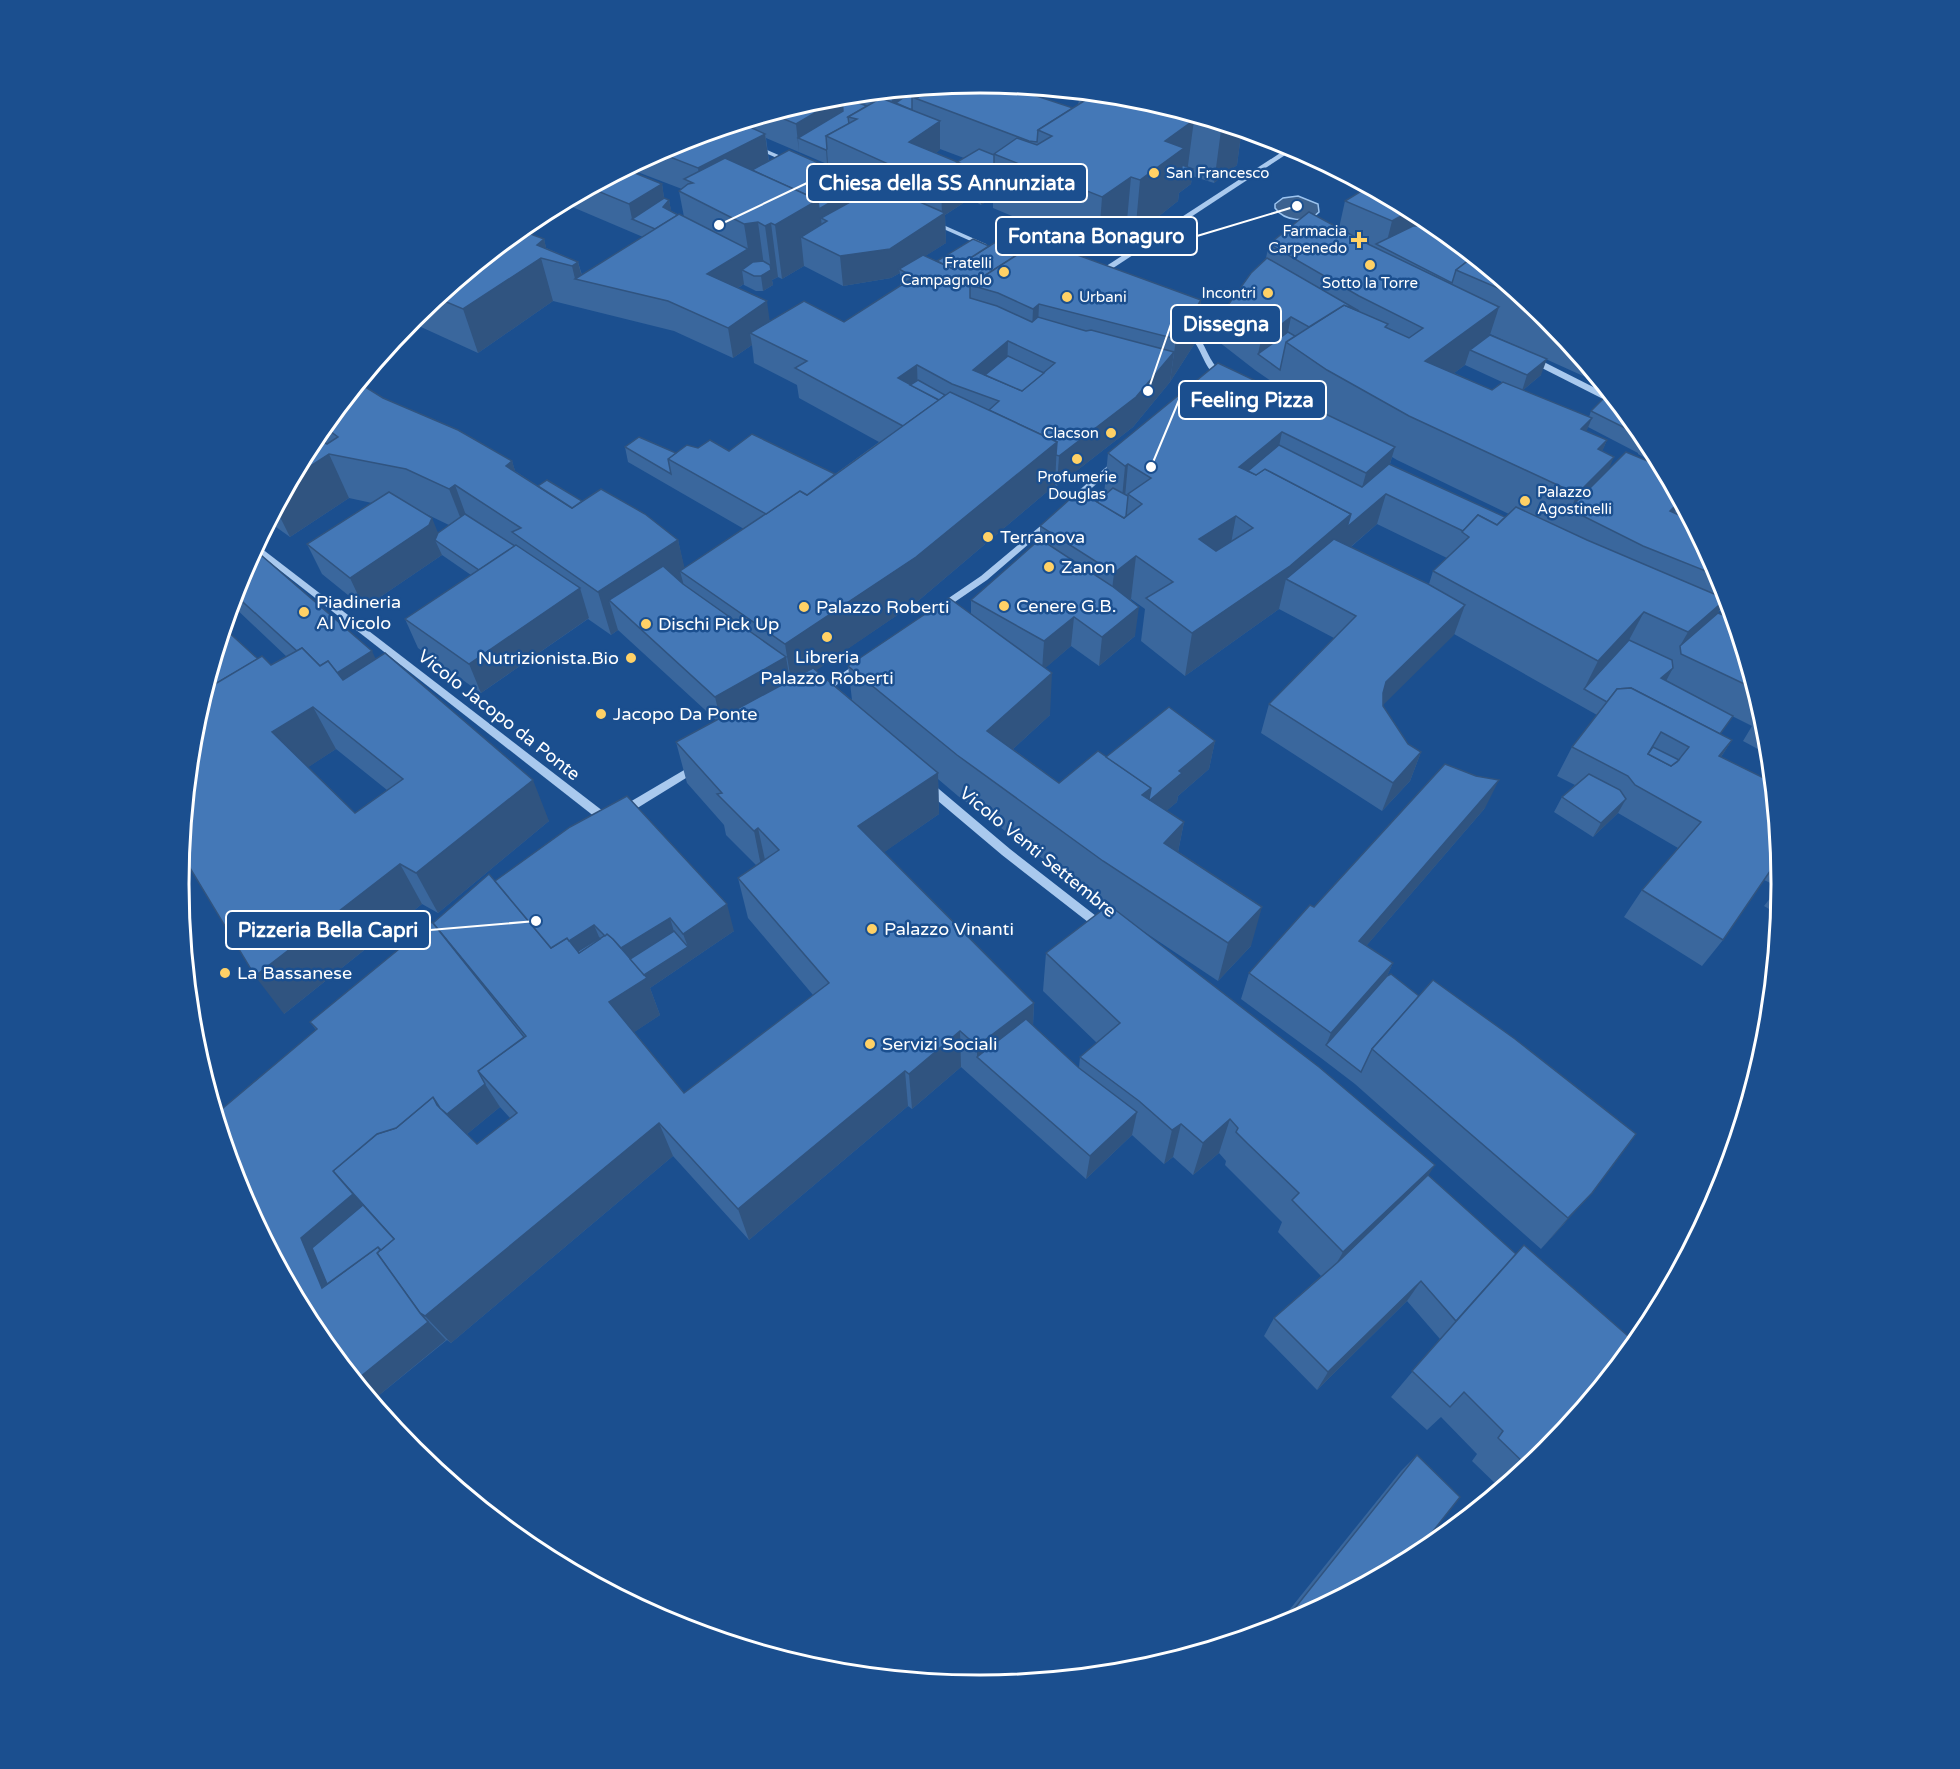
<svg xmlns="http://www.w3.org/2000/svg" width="1960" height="1769" font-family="'Varela Round',sans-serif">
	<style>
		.water { fill: #3c6290; stroke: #9cc4f0; stroke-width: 1.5 }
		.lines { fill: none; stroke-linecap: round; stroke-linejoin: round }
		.minor { fill: #a9c9ee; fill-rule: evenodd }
		.wall { fill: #3a679d; fill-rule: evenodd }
		.shaded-wall { fill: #305480 }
		.building { fill: #4478b7; stroke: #305480; stroke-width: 1.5; fill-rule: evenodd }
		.poi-dot { fill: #ffd166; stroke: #1b4f8f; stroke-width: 2 }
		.labels { text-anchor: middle; stroke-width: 5; stroke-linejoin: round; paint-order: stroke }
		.far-poi-label { font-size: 15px; fill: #fff; stroke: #1b4f8f; text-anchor: end }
		.poi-label { font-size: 18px; fill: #fff; stroke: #1b4f8f; text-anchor: start }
		.street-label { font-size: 18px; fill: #fff; stroke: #1b4f8f }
		.rim { fill: none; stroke: #fff; stroke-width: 3 }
		.leader { fill: none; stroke: #fff; stroke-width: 2 }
		.callout-dot { fill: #fff; stroke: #1b4f8f; stroke-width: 2 }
		.callout { fill: #1b4f8f; stroke: #fff; stroke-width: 2 }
		.callout-label { font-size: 20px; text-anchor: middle; font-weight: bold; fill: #fff }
	</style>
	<rect width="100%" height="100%" fill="#1b4f8f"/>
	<path class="water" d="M1298,196L1318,204L1319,212C1308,224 1284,221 1275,208V204L1283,198Z"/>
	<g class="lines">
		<g class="minor">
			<path d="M756,145L790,160L791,161L786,162L754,148L753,147Z"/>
			<path d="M1291,146L1296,148L1101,276L1094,274Z"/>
			<path d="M932,220L986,244L987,245L982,246L930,223L929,222Z"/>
			<path d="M1180,327C1199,327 1204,348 1212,361C1215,367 1220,370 1226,374V378C1207,378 1204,355 1195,343C1192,337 1186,334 1180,331Z"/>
			<path d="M1530,358H1536L1613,397L1618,404H1613L1530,362Z"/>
			<path d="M1117,458L1120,459V463L1076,502H1070V498Z"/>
			<path d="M1050,518L1054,521L1053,523L987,580L943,610H937L936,608L937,606L981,576Z"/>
			<path d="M257,545L612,818L613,821L612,824H604L254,550Z"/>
			<path d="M859,662L864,665L862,667L825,693H819L817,691L819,689Z"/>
			<path d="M696,763L701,767L699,770L626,815H618L617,812L618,809Z"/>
			<path d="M929,783L933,784L1010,849L1105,923L1106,926L1105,929H1097L1002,855L925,790L924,787L925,784Z"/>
		</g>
	</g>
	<g class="wall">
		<path d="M980,82L1034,88L1026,93L1073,108L1078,105L1079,100L1137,98L1241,135L1237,165L1214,183L1192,176L1191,184L1179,193L1178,201L1135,235L1126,231L1098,252L993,208V197L981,205L971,199V198L945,215L946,243L925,256L937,261L989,246L1026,249L1201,300L1195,343L1170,382L1133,427L1057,486L1055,485L918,601L816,670L852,700L848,666L971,615V600L1040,539V526L1097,502L1104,495L1108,453L1303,403L1255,370L1219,342L1223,312L1266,258L1269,244L1339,228L1345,201L1426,218L1547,318L1601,384L1490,334V335L1541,375L1523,390L1589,417L1591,411L1609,393L1647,439L1685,510L1682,516L1690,520L1721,578L1733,616L1719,611L1718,613L1733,619L1767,728L1769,755L1743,741L1752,726L1732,716L1720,735L1732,740L1721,757L1772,782L1782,885L1779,915L1764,906L1779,887L1764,880L1723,940L1702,966L1624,917L1642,890L1678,848L1618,813L1593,837L1554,812L1562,797L1575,785L1557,776L1572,747L1597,715L1454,634L1383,704V706L1408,744L1421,752L1410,781L1382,811L1261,733L1269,704L1334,638L1279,609L1185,676L1141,641L1145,609L1131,599L1135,636L1099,666L1071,646L1045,668L1050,715L1013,749L1059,783L1106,757L1215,741L1209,769L1178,796L1177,802L1166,811L1184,822L1178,852L1251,946L1218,981L1137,927L1428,1175L1547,1452L1501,1489L1472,1461L1477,1454L1441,1417L1427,1430L1391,1397L1440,1339L1407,1301L1317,1390L1264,1336L1274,1318L1321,1276L1278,1232L1282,1222L1225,1165L1226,1161L1219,1153L1193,1175L1173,1157L1164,1164L1132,1135L1086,1179L961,1067L912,1109L908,1106L749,1240L673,1156L451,1343L447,1340L372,1401L316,1030L310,1022L495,881L734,931L650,988L660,1015L634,1032L684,1093L813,995L748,918L738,878L757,866L726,835L724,825L687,783L676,742L716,720L618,630L611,635L588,619L481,693L418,648L405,619L471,575L442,555L364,608L322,574L307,544L372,503L349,498L290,537L269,522L313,439L359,383L383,398L512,461L515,471L538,486L582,501L678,540L684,568L744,529L628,462L625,447L676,453L698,448L729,451L835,474L879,442L799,398L797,385L754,363L752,345L733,358L674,331L553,301L478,353L410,322L413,317L520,230L544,239L546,248L578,262L582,275L643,237L563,203L625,169L662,184L664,198L669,200L671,211L684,217L679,191L682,189L627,168L673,143L824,98ZM766,138L827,164H828V165L877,187L867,193L769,161ZM940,149L964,158L957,162L936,153ZM804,266L843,286L891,278L900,273V286L844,322L770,321L738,288L744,284V285L756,291H763L773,285L772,280L778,277L782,279ZM1465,365L1502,382L1492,390L1454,373ZM1588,427L1638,453V454L1660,466L1609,469L1602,451L1607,440L1586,431ZM1392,457L1397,460L1509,514L1505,517L1390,464ZM424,513L449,525L438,533ZM1377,524L1447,558L1433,571L1429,584L1351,547ZM938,779L958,796L1108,907L1046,953L1043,991L1097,1043L1080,1057L1079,1068L1033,1026L1034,1003L884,852L939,814ZM500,1107L510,1118L477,1144L467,1134Z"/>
		<path d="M239,577L376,659L549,821L438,913L422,904L284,1014L258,659L271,665L287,657L231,604ZM336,749L387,790L355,813L308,767Z"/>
		<path d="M1485,808L1366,946L1393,963L1387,976L1636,1134L1564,1224L1541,1249L1355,1084L1321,1058L1241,999L1249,973L1314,907Z"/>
		<path d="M1417,1455L1287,1626L1274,1629L1401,1471Z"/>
	</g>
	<g class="shaded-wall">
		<path d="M984,83L1034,88L984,120Z"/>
		<path d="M922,88V101L912,97L893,113L891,91Z"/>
		<path d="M842,97L844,125L798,138L799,153L796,124Z"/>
		<path d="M1194,120L1187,173L1193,169L1191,184L1179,193L1178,201L1135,235L1140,180L1165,141Z"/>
		<path d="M940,121V150L910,171L909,142Z"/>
		<path d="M1215,122L1246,131L1241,135L1237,165L1214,183L1221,130Z"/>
		<path d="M765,134L769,163L702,197L698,168Z"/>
		<path d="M827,149L828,164H827L826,150Z"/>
		<path d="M972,168L971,198L945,215L946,243L902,271L899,269L900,273L891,278L843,286L840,256L942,215L941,188Z"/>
		<path d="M1131,177L1126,231L1098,252L1102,197Z"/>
		<path d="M994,182L993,197L981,205V191Z"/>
		<path d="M864,183L865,209L827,221L821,218L823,237H801L804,266L782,279L775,225L818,200Z"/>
		<path d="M662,184L665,204L669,200L672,215L632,219L635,234L629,204Z"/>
		<path d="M1412,210L1426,218L1442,231L1385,249L1392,221Z"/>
		<path d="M758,222L765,273L771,270L765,226L771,223L778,277L772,280L773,285L763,291L761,276L742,270L744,284L712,304L707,274L748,249L744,224Z"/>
		<path d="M544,239L549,260L541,258L553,301L478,353L463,309Z"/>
		<path d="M578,262L583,281L575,279L572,266Z"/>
		<path d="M1201,300L1195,343L1170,382L1176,339Z"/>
		<path d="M767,301L771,331L750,333L752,345L733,358L728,328Z"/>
		<path d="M1039,304L1037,347L1031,352L1033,309Z"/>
		<path d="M1499,307L1485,350H1470L1465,365L1412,404L1425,361Z"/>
		<path d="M1291,317L1285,347L1258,354L1261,340Z"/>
		<path d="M1008,341L1007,371L973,385V370Z"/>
		<path d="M1174,352L1170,382L1133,427L1057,486L1059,456Z"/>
		<path d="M1547,359L1541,375L1522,391L1527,375Z"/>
		<path d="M917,365L918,395L898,378Z"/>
		<path d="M1592,418L1574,461L1581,429Z"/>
		<path d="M319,432L349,498L290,537L276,509L313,439Z"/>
		<path d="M1282,432L1273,475L1247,519L1239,467Z"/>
		<path d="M1607,440L1589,482L1614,457L1595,501L1570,510L1598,449Z"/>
		<path d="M1057,442L1055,485L918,601L792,687L785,644Z"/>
		<path d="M1395,447L1382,490L1354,517L1366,473Z"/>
		<path d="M512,461L524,499L506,466Z"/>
		<path d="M1128,464L1124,508L1121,509L1125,466Z"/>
		<path d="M455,485L471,529L466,532L449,489Z"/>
		<path d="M1386,494L1377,524L1303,588L1286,579L1279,609L1185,676L1192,633L1351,514Z"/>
		<path d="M1680,501L1666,529L1670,511Z"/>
		<path d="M1684,508L1685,510L1684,512L1672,531Z"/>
		<path d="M1236,516L1228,560L1199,539Z"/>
		<path d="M432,518L443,545L435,540L442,555L364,608L350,578Z"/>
		<path d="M678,540L686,574L680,571L684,586L609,600L618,630L611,635L598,592Z"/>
		<path d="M1136,556L1131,599L1109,616L1114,573Z"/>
		<path d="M580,588L589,618L481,693L469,664Z"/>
		<path d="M1726,599L1701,642L1680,646L1688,632Z"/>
		<path d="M1465,605L1454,635L1377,711L1386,682Z"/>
		<path d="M1139,607L1135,636L1099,666L1102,637Z"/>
		<path d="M1644,612L1621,655L1584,689L1598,661Z"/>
		<path d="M1074,617L1071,646L1042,671L1044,641Z"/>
		<path d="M372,651L386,681L327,679Z"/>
		<path d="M786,657L791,686L722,726L715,697Z"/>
		<path d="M1673,668L1665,683L1661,678Z"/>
		<path d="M1052,673L1050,715L987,773V731Z"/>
		<path d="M313,707L336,749L298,774L272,732Z"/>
		<path d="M1732,740L1713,769L1719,756Z"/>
		<path d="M1215,741L1209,769L1178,796L1177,802L1145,829L1142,795Z"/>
		<path d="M1421,752L1410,781L1382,811L1393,783Z"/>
		<path d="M938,773L939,814L863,867L858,826Z"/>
		<path d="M533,780L549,821L438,913L416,873Z"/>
		<path d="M1499,780L1485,808L1348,967L1359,941Z"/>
		<path d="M1626,799L1618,813L1593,837L1601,823Z"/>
		<path d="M1184,822L1176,862L1164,843Z"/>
		<path d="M758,828L767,869L762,871L754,831Z"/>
		<path d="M400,864L422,904L284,1014L255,976Z"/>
		<path d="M727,904L734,931L650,988L660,1015L624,1039L609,1002L637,980L688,947L683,934Z"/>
		<path d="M1262,907L1251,946L1218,981L1228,943Z"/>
		<path d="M670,918L678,945L631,974L618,950Z"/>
		<path d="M594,925L605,951L580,967L566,943Z"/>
		<path d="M1393,963L1381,989L1326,1045L1331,1033Z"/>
		<path d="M1034,1003L1032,1040L977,1057V1046Z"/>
		<path d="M960,1031L961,1067L912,1109L909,1074Z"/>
		<path d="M905,1071L908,1106L749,1240L738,1209Z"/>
		<path d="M485,1084L500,1107L461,1139L433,1097Z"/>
		<path d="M1137,1112L1132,1135L1086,1179L1090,1156Z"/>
		<path d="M1230,1119L1219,1153L1193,1175L1203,1143Z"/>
		<path d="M659,1123L673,1156L451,1343L424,1315L322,1288L301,1238L353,1194Z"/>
		<path d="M1181,1124L1173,1157L1164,1164L1172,1130Z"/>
		<path d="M1435,1165L1415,1197L1326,1282L1343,1252Z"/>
		<path d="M1592,1193L1564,1224L1541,1249L1568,1218Z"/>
		<path d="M1421,1281L1407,1301L1317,1390L1328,1372Z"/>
		<path d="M428,1321L446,1340L372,1401L355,1381Z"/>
	</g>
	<g class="building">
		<path d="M980,82L1003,85L1073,108L1038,130L1037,142L1029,141L912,97L936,95L944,91L949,86Z"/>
		<path d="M1089,93L1137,98L1227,125L1221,130L1194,120L1165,141L1184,148L1140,180L1131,177L1102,197L994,154L1017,138L1037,145L1052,136L1038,130L1084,101L1079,100Z"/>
		<path d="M841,96L842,97L796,124L772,114L824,98Z"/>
		<path d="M912,96L919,97H912V110L896,103L903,98Z"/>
		<path d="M842,97L867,106L848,117L849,124L826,136L827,149L826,150L798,138L843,111Z"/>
		<path d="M881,98L940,121L909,142L972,168L941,188L826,136L857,119L848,117Z"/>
		<path d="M741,123L765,134L698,168L657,152L673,143Z"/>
		<path d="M979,149L994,155V182L981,191L971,185L972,182V168L957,162Z"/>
		<path d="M789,150L864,183L819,209L818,200L752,170Z"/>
		<path d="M725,158L818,200L775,225L771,223L765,226L758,222L744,224L679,191L688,184L693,183L684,179Z"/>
		<path d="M1182,165L1193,169L1181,178Z"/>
		<path d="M625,169L662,184L629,204L590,188Z"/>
		<path d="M881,185L945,213L890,249L840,256L801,237L827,221L821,218Z"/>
		<path d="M1368,187L1412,210L1392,221L1345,201Z"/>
		<path d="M664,198L669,200L663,207L678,215L655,229L632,219Z"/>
		<path d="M1309,212L1370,245L1499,307L1425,361L1492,390L1503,382L1592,418L1581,429L1607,440L1598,449L1614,457L1577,494L1409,416L1327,370L1286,342L1344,305L1388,324L1385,327L1409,338L1423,328L1359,296L1269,244Z"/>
		<path d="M679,214L748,249L707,274L767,301L728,328L668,301L575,279Z"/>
		<path d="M1413,226H1420L1449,237L1473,257L1456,270L1452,283L1376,244Z"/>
		<path d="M1440,229L1449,237L1436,232Z"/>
		<path d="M520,230L544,239L537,245L578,262L572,266L541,258L463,309L437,298Z"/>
		<path d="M1002,238L1026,249L970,285V298L997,306L1032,322L1038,317L1086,331L1091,330L1174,352L1136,397L1059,456L1056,455L1057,442L989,410L999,401L952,384L917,365L898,378L939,400L903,426L795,368L807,361L750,333L804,301L844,322L914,277L899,269L923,255L953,269ZM1008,341L1055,363L1022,391L973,370Z"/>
		<path d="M973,239L989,246L953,269L937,261Z"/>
		<path d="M1039,241L1201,300L1176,339L1039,304L1033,309L998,293L970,285Z"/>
		<path d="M1473,257L1526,300L1456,270Z"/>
		<path d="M1267,258L1359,311L1344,305L1309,327L1291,317L1261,340L1223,312L1251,273Z"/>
		<path d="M763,261L770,265L771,270L761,276H754L742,270L753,262Z"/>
		<path d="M1288,332L1295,336L1286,342L1280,370L1258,354Z"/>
		<path d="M1490,335L1547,359L1527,375L1470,350Z"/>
		<path d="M1008,356L1044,373L1022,391L985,375Z"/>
		<path d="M1218,363L1395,447L1366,473L1282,432L1239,467L1256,475L1265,469L1351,514L1290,566L1192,633L1146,598L1173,582L1136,556L1114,573L1040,526L1079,491L1124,518L1142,504L1128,494L1151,478L1128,464L1125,466L1108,453ZM1236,516L1253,528L1216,551L1199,539Z"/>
		<path d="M918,380L945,395L939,400L910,385Z"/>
		<path d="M359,383L383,398L458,430L512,461L506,466L572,508L601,489L645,514L678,540L598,592L512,532L521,528L455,485L449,489L406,469L329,454L292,478L315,437L327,444L338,437L323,426Z"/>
		<path d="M950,392L1057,442L916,557L785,644L680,571L800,491L807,495Z"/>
		<path d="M1609,393L1645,437V438L1591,411Z"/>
		<path d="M752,434L835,474L807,495L800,491L766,514L668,459L687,445L698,448L710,440L729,451Z"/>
		<path d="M639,437L676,453L668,459L671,474L625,447Z"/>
		<path d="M1279,445L1362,487L1389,464L1505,517L1497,525L1478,515L1463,531L1386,494L1347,527L1351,514L1265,469L1256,475L1248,471Z"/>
		<path d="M1626,452L1662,467L1680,501L1670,511L1690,520L1719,574L1713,572V574L1643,546L1569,509Z"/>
		<path d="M547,480L582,501L572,508L538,486Z"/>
		<path d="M1113,488L1128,496L1126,516L1124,518L1097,502Z"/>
		<path d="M389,492L432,518L429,525L350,578L307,544Z"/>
		<path d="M1516,507L1587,540L1726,599L1688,632L1644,612L1598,661L1433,571L1469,537L1462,532L1478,515L1497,525Z"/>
		<path d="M465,514L515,546L479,570L435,540L438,533Z"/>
		<path d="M1040,539L1112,586L1139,607L1102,637L1074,617L1044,641L971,600Z"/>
		<path d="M1334,539L1428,584L1465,605L1386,682L1383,693V706L1408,744L1421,752L1393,783L1269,704L1356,616L1286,579Z"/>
		<path d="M516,545L580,588L469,664L405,619Z"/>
		<path d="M254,549L372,651L337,673L328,661L320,666L302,648L297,651L234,594L239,577Z"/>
		<path d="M663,566L683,584L786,657L715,697L609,600Z"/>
		<path d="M949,598L1052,673L987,731L1059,783L1098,751L1151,788L1142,795L1184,822L1164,843L1262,907L1228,943L1103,861L957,755L848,666Z"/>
		<path d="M1718,613L1733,619L1755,689L1681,654L1680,646Z"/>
		<path d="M224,628L258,659L205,690Z"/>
		<path d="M1629,640L1672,660L1673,668L1661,678L1733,716L1720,734L1631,688L1617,689L1607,702L1584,689Z"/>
		<path d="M302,648L320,666L328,661L343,680L385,653L533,780L416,873L400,864L255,976L181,853L193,728L205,690L262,656L271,665ZM313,707L403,779L355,813L272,732Z"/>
		<path d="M813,668L938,773L858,826L1034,1003L977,1046L960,1031L909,1074L905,1071L738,1209L659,1123L425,1316L420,1313L377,1253L394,1239L333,1171L377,1134L396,1128L433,1097L437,1105L477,1144L517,1113L478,1071L526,1036L433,923L489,874L551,948L567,938L579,953L607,934L613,939L647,978L609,1002L684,1093L829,983L738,878L779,850L758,828L754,831L717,794L722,793L676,742Z"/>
		<path d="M1631,688L1732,740L1719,756L1772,782L1779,858L1723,940L1642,890L1701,822L1635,785L1628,776L1572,747L1617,689ZM1661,732L1689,747L1677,762L1671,766L1648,754Z"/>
		<path d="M1169,707L1215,741L1179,771L1182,773L1150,800L1149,799L1151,788L1106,757Z"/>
		<path d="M1653,747L1679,760L1671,766L1648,754Z"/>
		<path d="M1445,764L1476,776L1499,780L1359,941L1393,963L1331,1033L1249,973L1310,905L1314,907Z"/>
		<path d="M1589,774L1620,790L1626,799L1601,823L1562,797Z"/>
		<path d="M627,796L727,904L683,934L670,918L621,948L613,939L607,934L605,936L594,925L569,941L567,938L551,948L495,881L570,827Z"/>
		<path d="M1782,883V885L1781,896L1775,892Z"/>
		<path d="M1109,905L1319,1067L1435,1165L1343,1252L1292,1200L1299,1193L1248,1144L1236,1132L1238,1128L1230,1119L1203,1143L1181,1124L1172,1130L1139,1101L1080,1057L1120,1023L1046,953Z"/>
		<path d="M432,922L524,1037L478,1071L485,1084L447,1114L440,1108L433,1097L396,1128L377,1134L333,1171L353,1194L301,1238L322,1288L378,1247L380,1250L377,1253L420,1313L428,1322L355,1381L313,1330L239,1191L216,1114L317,1029L310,1022Z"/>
		<path d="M674,931L688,947L644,975L630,959Z"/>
		<path d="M599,938L600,939L579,953L578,951Z"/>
		<path d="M1391,974L1419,996L1372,1049L1361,1072L1326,1045L1387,976Z"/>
		<path d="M1433,980L1515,1039L1636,1134L1592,1193L1568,1218L1372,1049Z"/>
		<path d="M1026,1019L1079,1068L1137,1112L1090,1156L977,1057Z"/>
		<path d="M1428,1175L1516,1254L1456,1321L1421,1281L1328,1372L1274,1318L1338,1262Z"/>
		<path d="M363,1205L394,1239L381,1250L378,1247L327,1284L312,1248Z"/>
		<path d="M1524,1245L1636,1343L1547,1452L1528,1467L1498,1438L1503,1431L1464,1392L1450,1407L1412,1371Z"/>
		<path d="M1417,1455L1460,1497L1411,1559L1287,1626L1279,1628Z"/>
	</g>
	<g class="poi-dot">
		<circle cx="1154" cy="173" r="6"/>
		<path d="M1356 231h6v6h6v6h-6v6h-6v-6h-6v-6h6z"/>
		<circle cx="1370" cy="265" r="6"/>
		<circle cx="1004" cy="272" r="6"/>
		<circle cx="1268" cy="293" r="6"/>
		<circle cx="1067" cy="297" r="6"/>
		<circle cx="1111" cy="433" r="6"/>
		<circle cx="1077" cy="459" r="6"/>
		<circle cx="1525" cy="501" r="6"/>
		<circle cx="988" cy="537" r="6"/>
		<circle cx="1049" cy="567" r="6"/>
		<circle cx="1004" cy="606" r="6"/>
		<circle cx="804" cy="607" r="6"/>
		<circle cx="304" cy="612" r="6"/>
		<circle cx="646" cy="624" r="6"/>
		<circle cx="827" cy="637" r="6"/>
		<circle cx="631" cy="658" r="6"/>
		<circle cx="601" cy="714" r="6"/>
		<circle cx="872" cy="929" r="6"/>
		<circle cx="225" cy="973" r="6"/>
		<circle cx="870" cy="1044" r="6"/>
	</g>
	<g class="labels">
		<g class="far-poi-label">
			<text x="1166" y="178" text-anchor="start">San Francesco</text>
			<text x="1347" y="236">Farmacia<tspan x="1347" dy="17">Carpenedo</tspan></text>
			<text x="992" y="268">Fratelli<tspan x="992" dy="17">Campagnolo</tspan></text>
			<text x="1370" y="288" text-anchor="middle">Sotto la Torre</text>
			<text x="1256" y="298">Incontri</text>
			<text x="1079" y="302" text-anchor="start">Urbani</text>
			<text x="1099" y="438">Clacson</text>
			<text x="1077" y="482" text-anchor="middle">Profumerie<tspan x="1077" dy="17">Douglas</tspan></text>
			<text x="1537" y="497" text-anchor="start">Palazzo<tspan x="1537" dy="17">Agostinelli</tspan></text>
		</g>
		<g class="poi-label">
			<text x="1000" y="543">Terranova</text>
			<text x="1061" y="573">Zanon</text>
			<text x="316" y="608">Piadineria<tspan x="316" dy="21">Al Vicolo</tspan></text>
			<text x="1016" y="612">Cenere G.B.</text>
			<text x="816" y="613">Palazzo Roberti</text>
			<text x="658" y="630">Dischi Pick Up</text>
			<text x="827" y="663" text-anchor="middle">Libreria<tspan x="827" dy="21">Palazzo Roberti</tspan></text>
			<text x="619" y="664" text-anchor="end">Nutrizionista.Bio</text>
			<text x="613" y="720">Jacopo Da Ponte</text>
			<text x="884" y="935">Palazzo Vinanti</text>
			<text x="237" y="979">La Bassanese</text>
			<text x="882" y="1050">Servizi Sociali</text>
		</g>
		<g class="street-label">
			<text transform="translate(499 715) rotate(38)" y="6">Vicolo Jacopo da Ponte</text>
			<text transform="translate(1038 852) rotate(39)" y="6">Vicolo Venti Settembre</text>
		</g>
	</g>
	<path d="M0 0H1960V1769H0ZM189 884a791 791 0 1 1 1582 0a791 791 0 1 1-1582 0Z" fill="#1b4f8f" fill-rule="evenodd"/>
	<path class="rim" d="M189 884a791 791 0 1 1 1582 0a791 791 0 1 1-1582 0Z"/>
	<path class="leader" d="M719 225L807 183M1297 206L1197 236M1148 391L1171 324M1151 467L1179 400M536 921L430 930"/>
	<g class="callout-dot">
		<circle cx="719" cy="225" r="6"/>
		<circle cx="1297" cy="206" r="6"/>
		<circle cx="1148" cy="391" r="6"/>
		<circle cx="1151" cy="467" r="6"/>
		<circle cx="536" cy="921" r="6"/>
	</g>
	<g class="callout">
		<rect x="807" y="164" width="280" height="38" rx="6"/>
		<rect x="996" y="217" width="201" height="38" rx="6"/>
		<rect x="1171" y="305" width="110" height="38" rx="6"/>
		<rect x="1179" y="381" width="147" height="38" rx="6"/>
		<rect x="226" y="911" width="204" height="38" rx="6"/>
	</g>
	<g class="callout-label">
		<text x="947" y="190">Chiesa della SS Annunziata</text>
		<text x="1096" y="243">Fontana Bonaguro</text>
		<text x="1226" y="331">Dissegna</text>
		<text x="1252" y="407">Feeling Pizza</text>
		<text x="328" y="937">Pizzeria Bella Capri</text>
	</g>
</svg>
